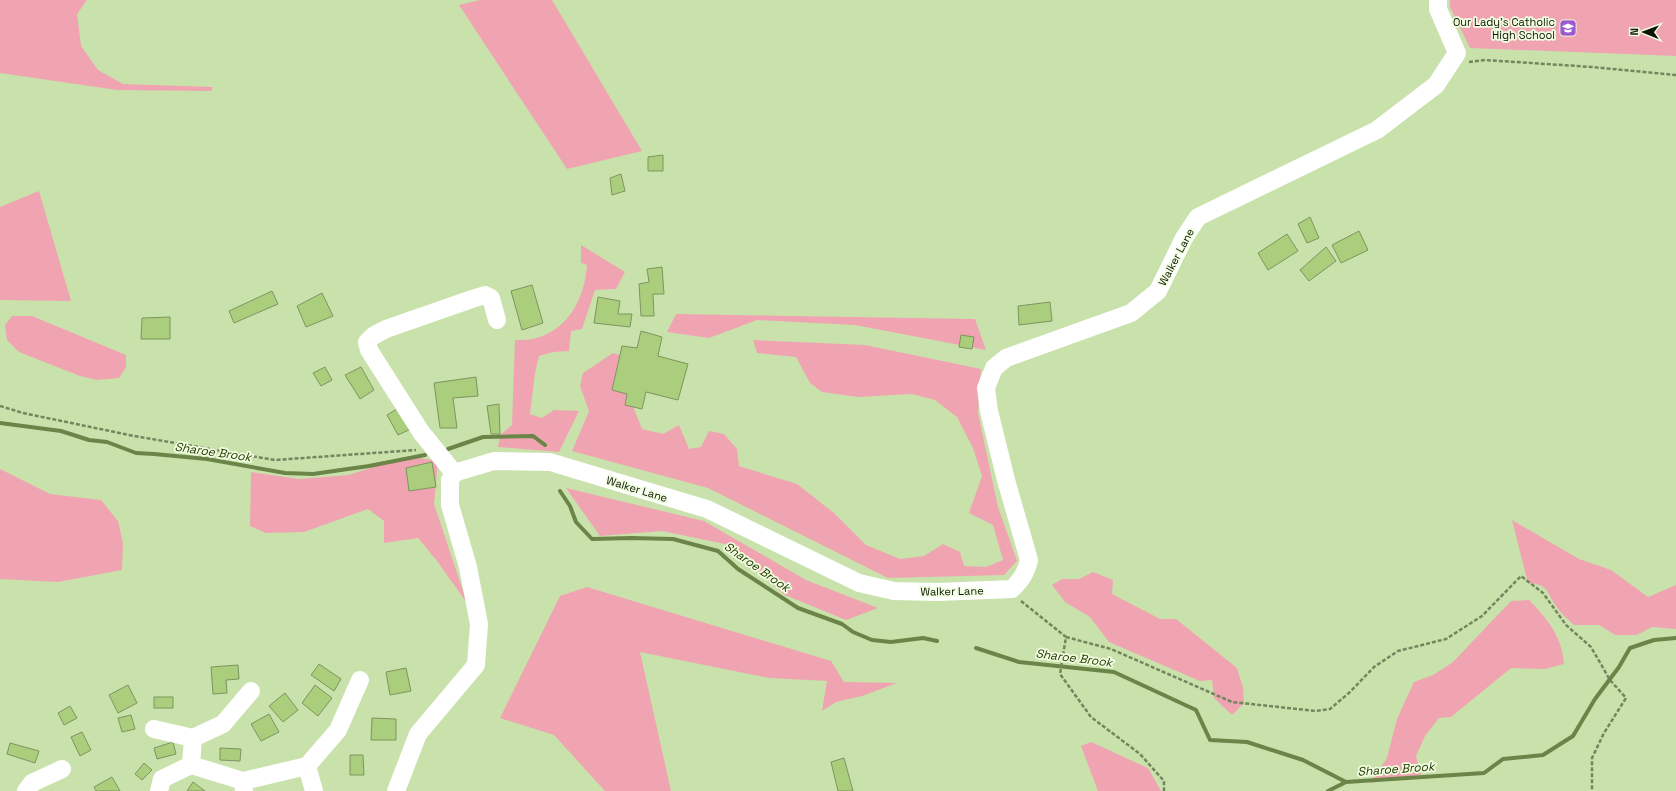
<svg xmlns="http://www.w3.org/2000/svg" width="1676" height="791" font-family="'Space Grotesk',sans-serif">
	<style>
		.green { fill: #f0a4b1 }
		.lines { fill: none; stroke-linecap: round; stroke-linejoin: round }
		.stream { stroke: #6a8547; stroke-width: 4 }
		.building { fill: #abce7c; stroke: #7e9461 }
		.path { stroke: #74855e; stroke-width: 2.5; stroke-dasharray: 4 2; stroke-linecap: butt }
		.minor { stroke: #fff; stroke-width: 18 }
		.labels { text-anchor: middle; stroke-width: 3.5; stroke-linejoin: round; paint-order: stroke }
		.poi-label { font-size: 11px; fill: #0e1603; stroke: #f1fee2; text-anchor: end }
		.street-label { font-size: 11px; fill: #0e1603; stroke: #f1fee2 }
		.water-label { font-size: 12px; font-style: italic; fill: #273b00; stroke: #f1fee2 }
	</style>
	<rect width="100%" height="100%" fill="#c9e2ab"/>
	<g class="green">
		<path d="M0,0H87L77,14L81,46L98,70L123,84L213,87L211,91L117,90L0,73Z"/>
		<path d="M480,0H552L642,151L567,169L459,5Z"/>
		<path d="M1450,0H1676V56L1470,48L1450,7Z"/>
		<path d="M39,191L71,301L0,300V207Z"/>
		<path d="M581,245L625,272L616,289L595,290L582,329L571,331L569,351L553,352L539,356L535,373L530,414L542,418L554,410L579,411L559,452L498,447L500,435L512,425L515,340C522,340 529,340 536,338C569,330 585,296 587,265L581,263Z"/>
		<path d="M676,314L975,319L986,350L855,325L757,320L709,338L667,332Z"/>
		<path d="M12,316H32L126,355V367L119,378L97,380L80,376L19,352L7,340L5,325Z"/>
		<path d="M753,340L865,345L981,369L978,413L998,507L1017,561L1004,575L888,578L708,488L572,451L589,411L580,386L583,373L613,353L622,356L613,386L626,389L642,429L663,434L679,425L689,449L701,447L709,431L724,434L737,449L739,466L797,484L834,513L866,545L900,559L924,556L943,544L960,552L964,566L986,567L1003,560L993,525L969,513L982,476L973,448L957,417L935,400L912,394L858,397L822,392L810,383L796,357L757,353Z"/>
		<path d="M418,458L438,461L434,504L467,603L437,561L418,538L384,543V521L368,509L304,532L266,533L250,526L251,472L299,479L348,475L393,461Z"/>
		<path d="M0,469L50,494L101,500L118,521L123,543L122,570L58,582L0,579Z"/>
		<path d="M566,488L704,521L806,580L878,608L846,620L785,595L725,544L662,531L600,536Z"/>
		<path d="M1512,520L1579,559L1611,570L1648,597L1676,585V629L1652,627L1637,635H1615L1599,625H1574C1568,619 1560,613 1556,606C1546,591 1548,584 1528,583Z"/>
		<path d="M1093,572L1113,580L1112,594L1160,619H1176L1237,668L1243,688L1244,703L1232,715L1214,698L1212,680L1200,681L1109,642L1090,617L1065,602L1052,585L1062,579H1079Z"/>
		<path d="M587,587L831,661L844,682L897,683L862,696L836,702L822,711L827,681L769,678L640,652L671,791H605L554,735L500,718L560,596Z"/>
		<path d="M1529,600C1548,619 1562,637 1564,664L1545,669L1511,668L1451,717L1439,718L1425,736L1416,756L1421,775L1370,783L1387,758L1397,719L1414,682L1433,675L1453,662L1511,601Z"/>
		<path d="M1091,742L1148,768L1161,791H1098L1081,746Z"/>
	</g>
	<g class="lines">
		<g class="stream">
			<path d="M0,423L61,431L89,440L107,442L136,453L154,454L207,459L285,473L313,474L369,466L425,455"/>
			<path d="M448,449L483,437L533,436L545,445"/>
			<path d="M560,491L570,506L576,522L592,539L631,538L673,539L718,551L738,569L798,608L842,624L853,632L872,640L891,642L923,638L937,641"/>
			<path d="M976,648L1019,662L1114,672L1196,710L1210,740L1247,742L1303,760L1346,782L1484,773L1503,759L1543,755L1573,736L1595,699L1619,667L1630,648L1654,640L1676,638"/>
			<path d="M1328,791L1346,782"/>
		</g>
	</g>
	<g class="building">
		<path d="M663,155V171H648V157Z"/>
		<path d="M621,174L625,191L612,195L610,178Z"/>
		<path d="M1310,217L1319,238L1307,243L1298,224Z"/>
		<path d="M1359,231L1368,250L1341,263L1332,245Z"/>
		<path d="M1287,234L1298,251L1268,270L1258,253Z"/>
		<path d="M1326,247L1336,261L1309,281L1300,270Z"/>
		<path d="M662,267L664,294H653L654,316H641L639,284L649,282L647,269Z"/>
		<path d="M532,285L543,323L522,330L511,291Z"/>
		<path d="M272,291L278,304L234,323L229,311Z"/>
		<path d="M322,293L333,316L306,327L297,306Z"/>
		<path d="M598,297L620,301L618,314H632L630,327L594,323Z"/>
		<path d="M1050,302L1052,321L1019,325L1018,306Z"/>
		<path d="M170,317V339H141L142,318Z"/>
		<path d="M641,331L662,337L658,356L688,364L678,400L646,392L642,409L625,405L627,394L612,390L622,346L637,348Z"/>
		<path d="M961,335L974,337L972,349L959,347Z"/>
		<path d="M325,367L332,380L321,386L313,373Z"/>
		<path d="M361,367L374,390L360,399L345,375Z"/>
		<path d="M476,377L478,396L453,398L457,428H440L434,383Z"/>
		<path d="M499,404L500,434H491L487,406Z"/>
		<path d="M400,407L413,428L398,435L387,415Z"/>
		<path d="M432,462L436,487L409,491L406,468Z"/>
		<path d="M319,664L341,679L334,691L311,675Z"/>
		<path d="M238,665L239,679L226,680L227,693L213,694L211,667Z"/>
		<path d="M406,668L411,691L390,695L386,672Z"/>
		<path d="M128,685L137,703L118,713L109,695Z"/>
		<path d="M315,685L332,698L318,716L302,703Z"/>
		<path d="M285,693L298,710L283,722L269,706Z"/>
		<rect x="154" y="697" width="19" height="11"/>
		<path d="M70,706L77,718L64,725L58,713Z"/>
		<path d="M269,714L279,732L261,741L251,724Z"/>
		<path d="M131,715L135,729L122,732L118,718Z"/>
		<path d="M372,718L396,719V740H371Z"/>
		<path d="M82,732L91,750L80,756L71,737Z"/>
		<path d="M173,742L176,754L157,759L154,748Z"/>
		<path d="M10,743L39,751L35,763L7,754Z"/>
		<path d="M220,748L241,749L240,761L220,760Z"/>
		<path d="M350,755H363L364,775H350Z"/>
		<path d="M844,758L853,791H838L831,762Z"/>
		<path d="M144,763L152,770L142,780L135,774Z"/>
		<path d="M112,777L120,791H96L94,787Z"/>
		<path d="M193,782L205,791H187Z"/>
	</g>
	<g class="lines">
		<g class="path">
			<path d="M1469,62L1485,60L1592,67L1676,75"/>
			<path d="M0,406L23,413L134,436L275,460L416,450"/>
			<path d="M1021,601L1066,637L1060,674L1091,717L1140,754L1164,781V791"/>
			<path d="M1066,637L1111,649L1232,702L1316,711L1330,709L1350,692L1374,667L1398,651L1446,639L1482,616L1521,576L1543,593L1566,625L1591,647L1610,680L1626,698L1604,733L1592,758V791"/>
		</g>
		<g class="minor">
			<path d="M454,473L421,432L376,361L369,350L367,342L373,336L386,329L472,299L485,295L491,298L497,320"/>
			<path d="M154,729L193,738"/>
			<path d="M307,766L314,791"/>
			<path d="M243,781L191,765L193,738L223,724L251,691"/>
			<path d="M26,791L32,783L62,769"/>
			<path d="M159,791L162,779L191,765"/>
			<path d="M244,791L243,781L307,766L338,730L360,680"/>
			<path d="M396,791L418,734L476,665L479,624L468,567L450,505V480L454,473L494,461L550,462L707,509L859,583L894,591L938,592L1012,589C1021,580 1026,573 1029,560L1006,480L989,411L986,388L994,368L1006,358L1131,313L1158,291L1184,238L1198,217L1377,130L1436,85L1457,53L1438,9V0"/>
		</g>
	</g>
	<defs>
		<g id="school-square" transform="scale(0.9)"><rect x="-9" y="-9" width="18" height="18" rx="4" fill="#9c5ad0" stroke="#f1fee2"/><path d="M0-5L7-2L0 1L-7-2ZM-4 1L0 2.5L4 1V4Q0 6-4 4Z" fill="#fff"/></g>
	</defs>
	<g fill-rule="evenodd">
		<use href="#school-square" x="1568" y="28"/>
	</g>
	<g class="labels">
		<g class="poi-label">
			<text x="1555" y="26">Our Lady's Catholic<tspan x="1555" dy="13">High School</tspan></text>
		</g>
		<g class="street-label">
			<text transform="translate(1176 257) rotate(-62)" y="4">Walker Lane</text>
			<text transform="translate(637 489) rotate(17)" y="4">Walker Lane</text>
			<text transform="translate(952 591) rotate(-1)" y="4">Walker Lane</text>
		</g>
		<g class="water-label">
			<text transform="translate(213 452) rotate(8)" y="4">Sharoe Brook</text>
			<text transform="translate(757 567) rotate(35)" y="4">Sharoe Brook</text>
			<text transform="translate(1074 658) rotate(7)" y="4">Sharoe Brook</text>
			<text transform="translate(1396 769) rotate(-4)" y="4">Sharoe Brook</text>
		</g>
	</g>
	<g transform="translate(1644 32) rotate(271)" stroke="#f1fee2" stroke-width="3" paint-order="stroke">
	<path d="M0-3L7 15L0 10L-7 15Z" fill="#0e1603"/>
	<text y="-6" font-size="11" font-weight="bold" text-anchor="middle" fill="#0e1603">N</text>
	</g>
</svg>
